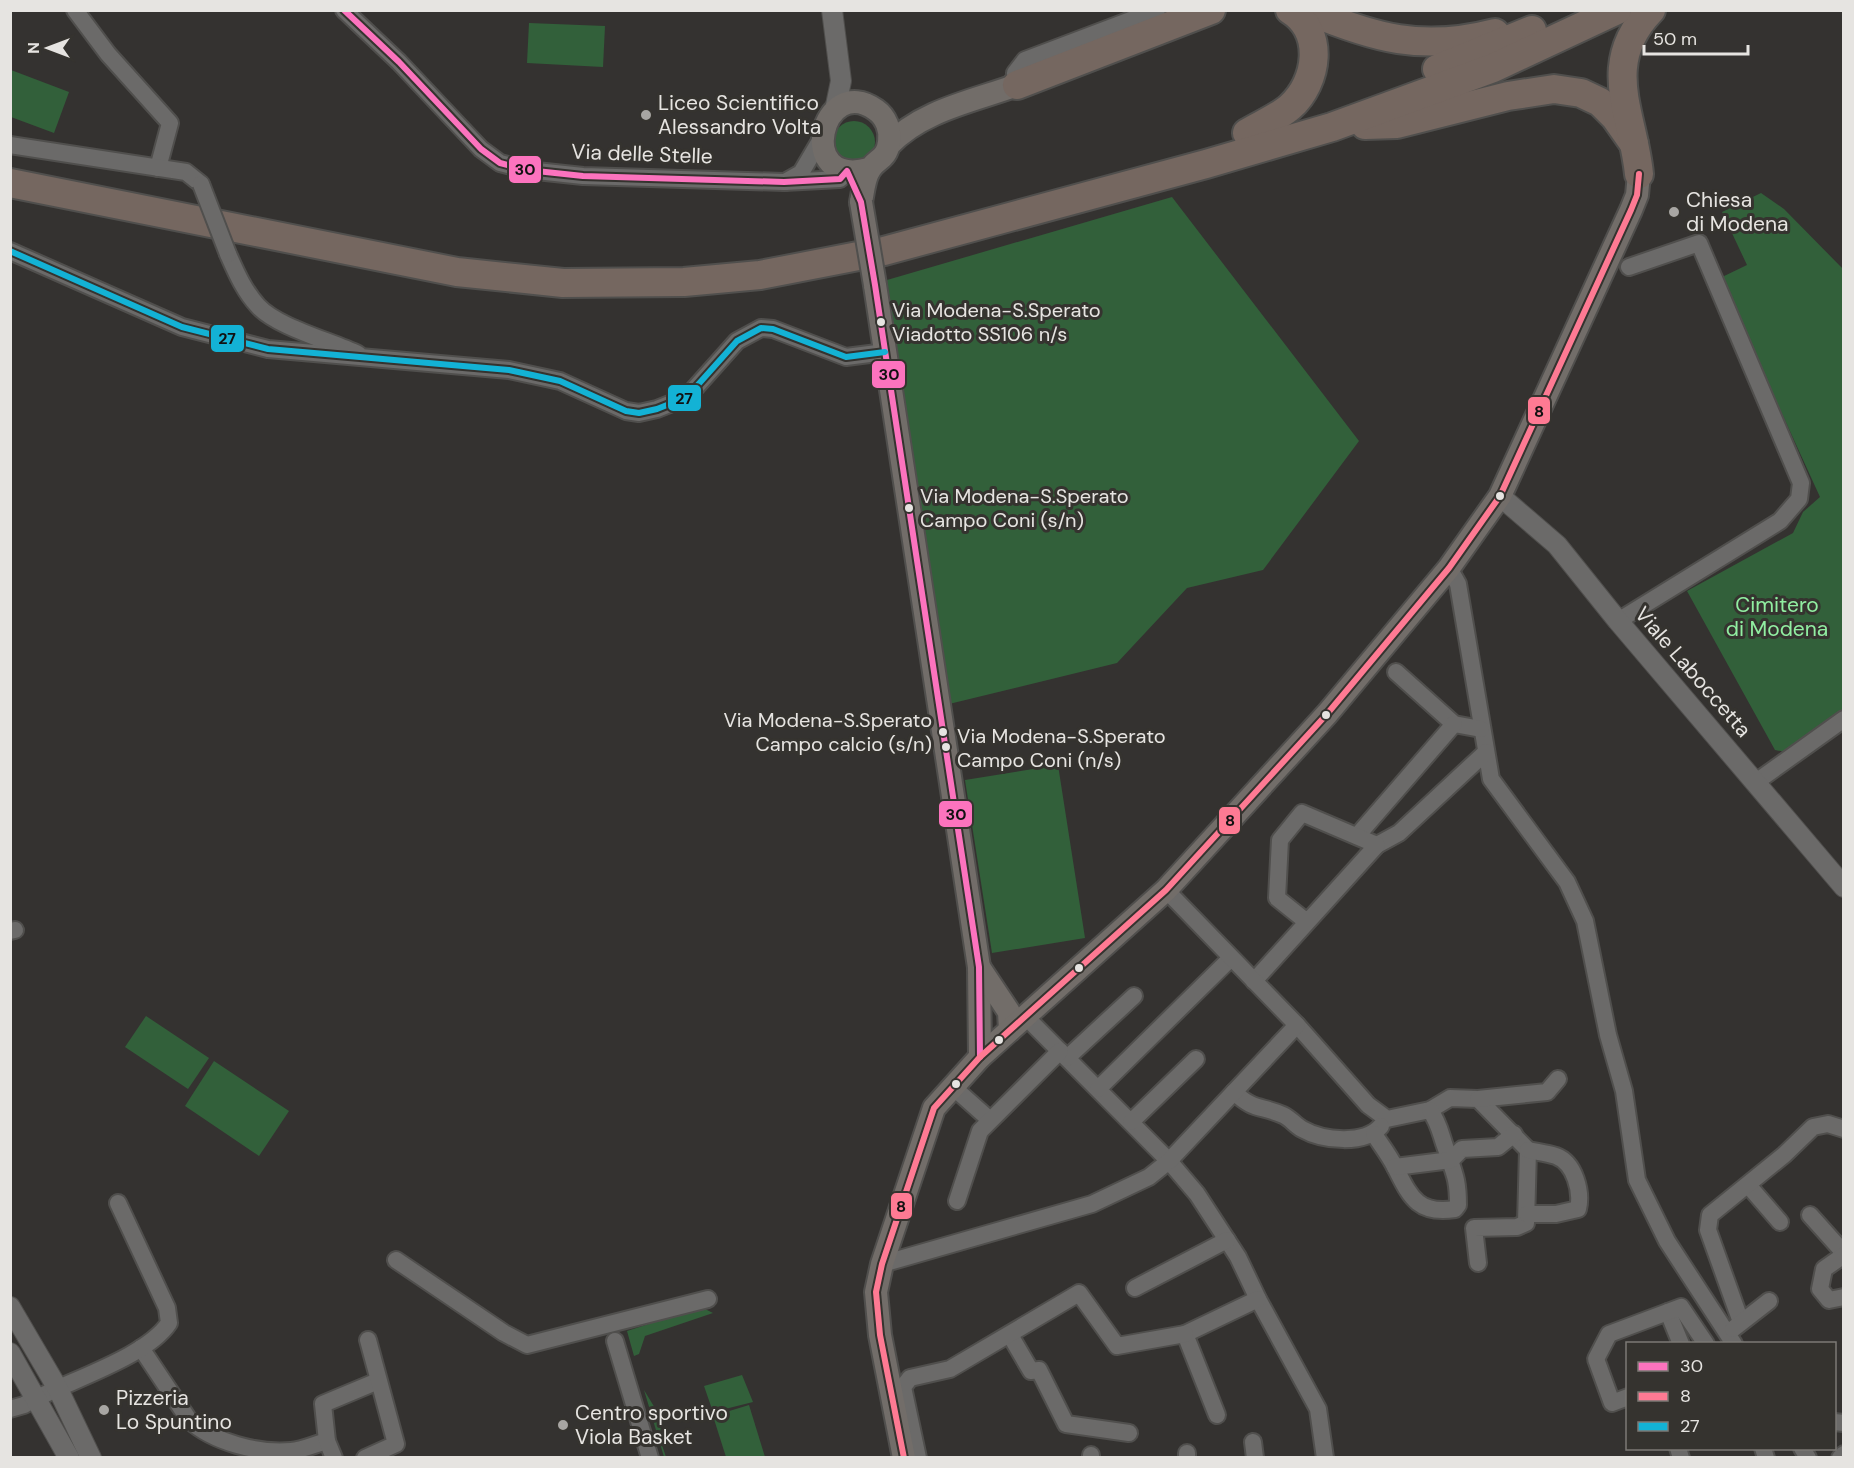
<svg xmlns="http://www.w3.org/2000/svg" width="1854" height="1468" font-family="'DM Sans',sans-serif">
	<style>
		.green { fill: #32603a }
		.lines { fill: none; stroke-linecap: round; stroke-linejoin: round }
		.minor-casing { stroke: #504f4d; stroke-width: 20 }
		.tertiary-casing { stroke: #504f4d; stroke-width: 22 }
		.secondary-casing { stroke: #504f4d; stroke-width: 26 }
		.motorway-casing { stroke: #504f4d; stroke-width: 32 }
		.minor { stroke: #6b6a69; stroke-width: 16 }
		.tertiary { stroke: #6b6a69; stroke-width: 20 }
		.secondary { stroke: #726d69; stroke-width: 22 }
		.motorway { stroke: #756760; stroke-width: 28 }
		.minor-bridge-casing { stroke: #504f4d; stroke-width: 20; stroke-linecap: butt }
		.secondary-bridge-casing { stroke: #504f4d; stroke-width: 26; stroke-linecap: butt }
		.minor-bridge { stroke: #6b6a69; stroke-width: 16 }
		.secondary-bridge { stroke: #726d69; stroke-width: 22 }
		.bus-1-casing { stroke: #35332f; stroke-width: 10 }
		.bus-2-casing { stroke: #35332f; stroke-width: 10 }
		.bus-3-casing { stroke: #35332f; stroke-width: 10 }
		.bus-1 { stroke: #fc73be; stroke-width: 6 }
		.bus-2 { stroke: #fe7a93; stroke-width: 6 }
		.bus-3 { stroke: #13b2d5; stroke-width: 6 }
		.poi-dot { fill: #a8a6a3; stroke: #35332f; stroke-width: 2 }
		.bus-dot { fill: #e6e4e1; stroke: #35332f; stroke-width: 2 }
		.labels { text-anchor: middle; stroke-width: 6; stroke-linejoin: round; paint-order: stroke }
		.bus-label { font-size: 20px; fill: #e6e4e1; stroke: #35332f; text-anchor: start }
		.poi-label { font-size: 21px; fill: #e6e4e1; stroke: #35332f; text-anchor: start }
		.street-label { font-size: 21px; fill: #e6e4e1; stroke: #35332f }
		.park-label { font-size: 21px; fill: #91eea1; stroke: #35332f }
		.line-badge { stroke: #35332f; stroke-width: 2 }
		.pale-badge-label { font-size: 16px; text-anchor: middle; font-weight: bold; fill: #111 }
	</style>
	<rect width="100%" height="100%" fill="#343230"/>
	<g class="green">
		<path d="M529,23L605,26L603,67L527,63Z"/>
		<path d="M11,70L69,92L54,133L11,117Z"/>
		<circle cx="854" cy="142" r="21"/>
		<path d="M1761,193L1784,209L1843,269V710L1786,752L1775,750L1687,591L1793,533L1803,512L1820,497L1720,278L1747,265L1722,212Z"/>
		<path d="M1172,197L1359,441L1263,570L1187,588L1117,663L949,704L887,280Z"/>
		<path d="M1058,765L1085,938L992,953L965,780Z"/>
		<path d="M146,1016L209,1058L188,1089L125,1047Z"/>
		<path d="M214,1061L289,1111L259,1156L185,1106Z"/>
		<path d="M701,1307L713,1313L645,1336L639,1354L634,1356L627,1331Z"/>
		<path d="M742,1375L753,1402L713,1412L704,1386Z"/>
		<path d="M644,1390L661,1418L660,1439L666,1457H664Z"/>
		<path d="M749,1405L765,1457H726L713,1416Z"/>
	</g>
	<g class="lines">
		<g class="minor-casing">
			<g id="minor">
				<path d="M75,10L108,54L170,123L158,168"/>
				<path d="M344,10L399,62L481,149L500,163L527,170L583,176L784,182L840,179L847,171"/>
				<path d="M1017,85L1015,73L1025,60L1157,10"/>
				<path d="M10,145L186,172L201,184"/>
				<path d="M785,182L801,173L821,139"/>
				<path d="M10,251L182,327L268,349L509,370L560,381L626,411L639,413L657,409L687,397L737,341L761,328L773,329L846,357L885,352"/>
				<path d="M228,254C236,272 244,291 258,306C277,327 331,341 358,354"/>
				<path d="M1449,568L1458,584L1491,779L1567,882L1585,921L1608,1035L1624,1091L1637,1180L1667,1241L1734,1344"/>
				<path d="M1618,621L1780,521L1799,499L1801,483L1699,243L1629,267"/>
				<path d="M1396,672L1454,724L1481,729"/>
				<path d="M1756,782L1844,719"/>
				<path d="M1357,836L1454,724"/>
				<path d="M1377,845L1399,833L1486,752"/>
				<path d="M10,931L15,930"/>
				<path d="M1254,981L1377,845L1302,813L1280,840L1277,898L1307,922"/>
				<path d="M1025,1016L1169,1161L1197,1194L1238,1257L1258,1299L1318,1409L1325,1458"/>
				<path d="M1297,1025L1368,1105L1387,1119L1430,1110L1450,1098L1478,1099L1528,1150L1526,1223L1517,1227L1474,1228L1478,1263"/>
				<path d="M1067,1058L1134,996"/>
				<path d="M953,1087L990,1120"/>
				<path d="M1098,1089L1231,958"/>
				<path d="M1234,1092C1254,1111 1260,1105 1283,1115C1290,1118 1295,1125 1302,1129C1323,1141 1365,1145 1381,1126"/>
				<path d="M1478,1099L1547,1092L1558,1079"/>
				<path d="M1131,1122L1196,1059"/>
				<path d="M1374,1134C1381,1145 1389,1155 1395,1167C1410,1196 1417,1215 1455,1209L1458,1205C1458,1178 1454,1173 1446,1149C1440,1133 1440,1125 1430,1110"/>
				<path d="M1395,1167L1451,1160L1462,1149L1498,1147L1514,1134"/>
				<path d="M1748,1185L1780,1222"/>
				<path d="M957,1201L980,1131L1060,1051"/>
				<path d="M1527,1214H1556L1578,1209C1582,1192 1575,1163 1556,1156C1547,1153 1537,1152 1528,1150"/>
				<path d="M1810,1215L1844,1253"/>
				<path d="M1844,1255L1824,1269L1820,1289L1829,1300L1844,1297"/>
				<path d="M396,1260L504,1333L527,1345L708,1299"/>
				<path d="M882,1264L1092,1204L1149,1177L1169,1161L1297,1025L1166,890"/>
				<path d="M1135,1288L1227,1240"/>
				<path d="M1668,1312L1681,1344"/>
				<path d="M1741,1322L1708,1230L1710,1215L1784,1155L1813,1127L1828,1124L1844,1129"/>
				<path d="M1733,1329L1769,1301"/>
				<path d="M1010,1335L1031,1371L1039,1370L1066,1424L1129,1433"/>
				<path d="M615,1341L650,1458"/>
				<path d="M141,1348L189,1420C213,1442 258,1454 291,1451C303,1450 315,1444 327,1441"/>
				<path d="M1628,1397L1612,1403L1596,1359L1609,1334L1681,1307L1706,1344"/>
				<path d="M10,1409L24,1405C63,1382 145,1359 169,1323L167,1308L118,1203"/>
				<path d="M1217,1415L1185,1334L1258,1299"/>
				<path d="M1834,1422L1844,1423"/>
				<path d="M1253,1442L1255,1458"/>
				<path d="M1678,1448L1681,1458"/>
				<path d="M1763,1448L1766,1458"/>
				<path d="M1802,1448L1808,1458"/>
				<path d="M1187,1453V1458"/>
				<path d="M334,1458L327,1441L323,1404L378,1381"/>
				<path d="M365,1458L396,1444L368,1340"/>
				<path d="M918,1458L903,1387L910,1378L950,1369L1079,1293L1117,1346L1185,1334"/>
				<path d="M1091,1458V1455"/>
				<path d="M1840,1458L1844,1454"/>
			</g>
		</g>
		<g class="tertiary-casing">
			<g id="tertiary">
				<path d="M832,10L841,81L835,110"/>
				<path d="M1500,496L1557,545L1618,621L1844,887"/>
				<path d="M10,1307L58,1389L91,1458"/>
				<path d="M10,1353L69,1458"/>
			</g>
		</g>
		<g class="secondary-casing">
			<g id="secondary">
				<path d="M889,145C922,110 974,101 1017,85"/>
				<path d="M861,202C863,193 864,179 869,171C875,159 887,160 889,142C891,130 886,117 876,110C822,71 793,189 869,169"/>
				<path d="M875,285L979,967L980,1057"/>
				<path d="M979,967L1009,1012L1010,1030"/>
				<path d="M904,1458L880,1335L876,1292L882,1264L934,1108L980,1057L1166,890L1327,714L1449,568L1500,496L1631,210L1637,195L1639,174"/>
			</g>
		</g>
		<g class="motorway-casing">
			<g id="motorway">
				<path d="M1307,10C1374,38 1422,52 1495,33"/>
				<path d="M1437,69L1532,30"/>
				<path d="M1017,85L1211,10"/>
				<path d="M1365,125L1397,124L1508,96L1554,89L1581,93L1600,102L1615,117L1634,144"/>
				<path d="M1247,133C1260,125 1279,117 1290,107C1318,82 1325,32 1290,10"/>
				<path d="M1639,174C1633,113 1599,64 1651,10"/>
				<path d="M10,183L457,272L563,283L684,282L760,275L884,251L1206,164L1332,127L1493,68L1617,10"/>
			</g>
		</g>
		<use href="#minor" class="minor"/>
		<use href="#tertiary" class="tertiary"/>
		<use href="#secondary" class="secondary"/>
		<use href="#motorway" class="motorway"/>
		<g class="minor-bridge-casing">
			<path id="minor-bridge" d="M201,184L228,254"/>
		</g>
		<g class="secondary-bridge-casing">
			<path id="secondary-bridge" d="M861,202L875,285"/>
		</g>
		<use href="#minor-bridge" class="minor-bridge"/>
		<use href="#secondary-bridge" class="secondary-bridge"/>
		<g class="bus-1-casing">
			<path id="bus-1" d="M344,10L399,62L481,149L500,163L527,170L583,176L784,182L840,179L847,171L861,202L875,285L979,967L980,1057"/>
		</g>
		<g class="bus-2-casing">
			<path id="bus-2" d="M904,1458L880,1335L876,1292L882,1264L934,1108L980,1057L1166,890L1327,714L1449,568L1500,496L1631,210L1637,195L1639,174"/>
		</g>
		<g class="bus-3-casing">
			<path id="bus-3" d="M10,251L182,327L268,349L509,370L560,381L626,411L639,413L657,409L687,397L737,341L761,328L773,329L846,357L885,352"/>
		</g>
		<use href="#bus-1" class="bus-1"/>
		<use href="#bus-2" class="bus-2"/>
		<use href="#bus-3" class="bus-3"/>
	</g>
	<g class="poi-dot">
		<circle cx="646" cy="115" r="6"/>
		<circle cx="1674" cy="212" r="6"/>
		<circle cx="104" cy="1410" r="6"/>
		<circle cx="563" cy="1425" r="6"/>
	</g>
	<g class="bus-dot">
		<circle cx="881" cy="322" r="5"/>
		<circle cx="1500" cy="496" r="5"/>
		<circle cx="909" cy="508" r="5"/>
		<circle cx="1326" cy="715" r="5"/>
		<circle cx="943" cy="732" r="5"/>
		<circle cx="946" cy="747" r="5"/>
		<circle cx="1079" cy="968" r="5"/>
		<circle cx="999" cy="1040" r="5"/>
		<circle cx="956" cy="1084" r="5"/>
	</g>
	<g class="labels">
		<g class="bus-label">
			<text x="892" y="317">Via Modena-S.Sperato<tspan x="892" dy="24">Viadotto SS106 n/s</tspan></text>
			<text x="920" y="503">Via Modena-S.Sperato<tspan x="920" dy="24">Campo Coni (s/n)</tspan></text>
			<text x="932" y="727" text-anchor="end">Via Modena-S.Sperato<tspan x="932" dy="24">Campo calcio (s/n)</tspan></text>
			<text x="957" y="743">Via Modena-S.Sperato<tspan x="957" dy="24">Campo Coni (n/s)</tspan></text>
		</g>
		<g class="poi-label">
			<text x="658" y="110">Liceo Scientifico<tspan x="658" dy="24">Alessandro Volta</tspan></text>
			<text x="1686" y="207">Chiesa<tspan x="1686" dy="24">di Modena</tspan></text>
			<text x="116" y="1405">Pizzeria<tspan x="116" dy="24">Lo Spuntino</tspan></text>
			<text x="575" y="1420">Centro sportivo<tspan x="575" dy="24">Viola Basket</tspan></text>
		</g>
		<g class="street-label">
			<text transform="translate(642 154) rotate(2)" y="7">Via delle Stelle</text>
			<text transform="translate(1693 672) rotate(49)" y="7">Viale Laboccetta</text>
		</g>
		<g class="park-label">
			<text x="1777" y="612">Cimitero<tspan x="1777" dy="24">di Modena</tspan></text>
		</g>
	</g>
	<g class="line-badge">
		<rect x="508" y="155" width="34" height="29" rx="6" fill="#fc73be"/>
		<rect x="210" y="324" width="35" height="29" rx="6" fill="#13b2d5"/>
		<rect x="871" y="360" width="35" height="29" rx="6" fill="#fc73be"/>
		<rect x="667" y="384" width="35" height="28" rx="6" fill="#13b2d5"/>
		<rect x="1527" y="396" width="24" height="29" rx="6" fill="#fe7a93"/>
		<rect x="938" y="800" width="35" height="28" rx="6" fill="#fc73be"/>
		<rect x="1218" y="806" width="23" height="29" rx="6" fill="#fe7a93"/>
		<rect x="890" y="1192" width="23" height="28" rx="6" fill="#fe7a93"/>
	</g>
	<g class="pale-badge-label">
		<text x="525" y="175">30</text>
		<text x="227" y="344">27</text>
		<text x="889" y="380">30</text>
		<text x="684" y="404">27</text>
		<text x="1539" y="417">8</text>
		<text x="956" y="820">30</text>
		<text x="1230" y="826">8</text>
		<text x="901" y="1212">8</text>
	</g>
	<rect width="1854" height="1468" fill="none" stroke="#e6e4e1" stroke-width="24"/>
	<rect x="1626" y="1342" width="210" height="108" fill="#35332f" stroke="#7c7a76" stroke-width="1.5"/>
	<rect x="1638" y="1362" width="30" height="9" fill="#fc73be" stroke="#7c7a76" stroke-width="1.5"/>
	<text x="1680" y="1372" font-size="18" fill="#e6e4e1">30</text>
	<rect x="1638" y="1392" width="30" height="9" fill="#fe7a93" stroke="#7c7a76" stroke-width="1.5"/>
	<text x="1680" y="1402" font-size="18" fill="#e6e4e1">8</text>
	<rect x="1638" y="1422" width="30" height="9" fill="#13b2d5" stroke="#7c7a76" stroke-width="1.5"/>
	<text x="1680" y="1432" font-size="18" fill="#e6e4e1">27</text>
	<g transform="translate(48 48) rotate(270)" stroke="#35332f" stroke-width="4.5" paint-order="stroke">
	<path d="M0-4.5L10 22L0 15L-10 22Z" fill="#e6e4e1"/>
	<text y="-9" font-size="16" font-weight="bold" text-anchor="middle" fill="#e6e4e1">N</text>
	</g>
	<path d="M1644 45v9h104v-9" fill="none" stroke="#e6e4e1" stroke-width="3"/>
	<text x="1653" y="45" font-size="18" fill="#e6e4e1" stroke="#35332f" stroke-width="4.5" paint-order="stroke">50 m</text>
</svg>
